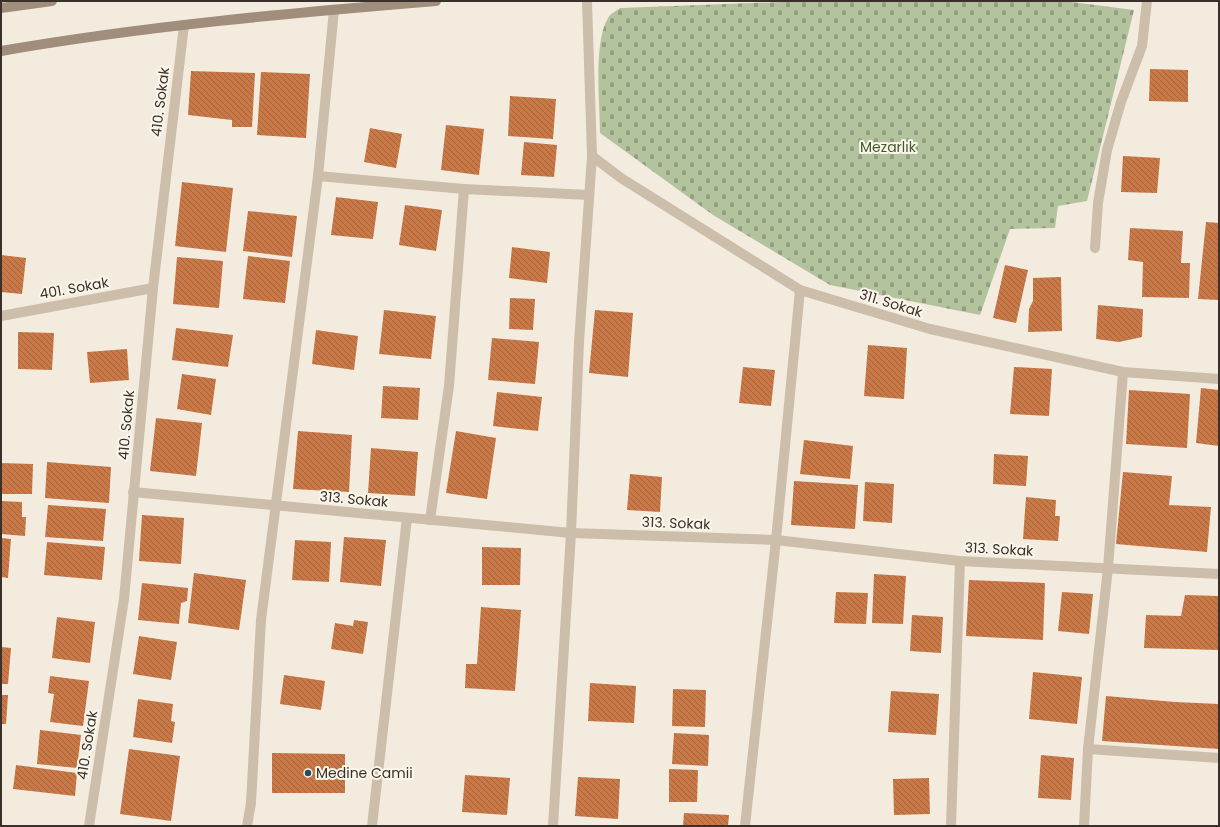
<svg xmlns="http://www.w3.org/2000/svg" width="1220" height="827" font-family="Poppins,sans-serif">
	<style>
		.cemetery { fill: url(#cemetery-stones) }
		.building { fill: url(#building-back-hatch) }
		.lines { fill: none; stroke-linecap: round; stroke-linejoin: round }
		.lane { stroke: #ccbeaa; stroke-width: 10 }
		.street { stroke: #ccbeaa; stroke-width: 10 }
		.secondary { stroke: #a08d7b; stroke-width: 10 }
		.poi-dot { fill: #1d505d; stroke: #fbf6eb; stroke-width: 1.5 }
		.labels { text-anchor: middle; stroke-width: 4; stroke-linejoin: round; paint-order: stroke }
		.street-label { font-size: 14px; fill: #393129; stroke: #fbf6eb }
		.park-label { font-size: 14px; fill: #42592c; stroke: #fbf6eb }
		.poi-label { font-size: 14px; fill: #393129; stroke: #fbf6eb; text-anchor: start }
	</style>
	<defs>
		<pattern id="cemetery-stones" width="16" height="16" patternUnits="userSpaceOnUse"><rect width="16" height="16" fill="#b2c39e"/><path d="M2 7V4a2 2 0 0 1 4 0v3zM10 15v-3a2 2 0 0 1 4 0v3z" fill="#929f81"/></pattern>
		<pattern id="building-back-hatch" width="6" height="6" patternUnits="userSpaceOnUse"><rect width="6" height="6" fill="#c97847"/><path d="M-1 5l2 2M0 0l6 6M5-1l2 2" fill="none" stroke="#a4633b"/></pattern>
	</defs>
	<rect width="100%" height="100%" fill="#f3ecde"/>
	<path class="cemetery" d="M806,1H1064L1134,10L1087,201L1058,206L1055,228L1010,229L980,315L830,285L713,215L600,133C600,104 593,43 608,18C610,14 616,11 620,8Z"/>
	<g class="building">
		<path d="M1150,69L1188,70V102L1149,101Z"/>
		<path d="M191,71L255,73L252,127H232V120L188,115Z"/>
		<path d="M261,72L310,74L306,138L257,135Z"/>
		<path d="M510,96L556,99L553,139L508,136Z"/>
		<path d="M446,125L484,129L479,175L441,170Z"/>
		<path d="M370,128L402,134L396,168L364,162Z"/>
		<path d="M524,142L557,145L554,177L521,175Z"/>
		<path d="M1123,156L1160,158L1157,193L1121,192Z"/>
		<path d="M182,182L233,188L226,252L175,246Z"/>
		<path d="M336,197L378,202L373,239L331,235Z"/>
		<path d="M405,205L442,210L436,251L399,245Z"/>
		<path d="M248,211L297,216L292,257L243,251Z"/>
		<path d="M1206,222L1219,223V300L1198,299Z"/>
		<path d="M1130,228L1183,231L1181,263H1190L1189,298L1142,297L1143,262L1128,260Z"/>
		<path d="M512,247L550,252L547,283L509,278Z"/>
		<path d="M1,255L26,258L22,294L1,292Z"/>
		<path d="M248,256L290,261L285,303L243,299Z"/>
		<path d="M177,257L223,261L219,308L173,304Z"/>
		<path d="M1005,265L1028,270L1016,323L993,318Z"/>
		<path d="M1061,277L1062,331L1028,332L1029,309L1033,301V278Z"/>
		<path d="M510,298L535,299L533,330L509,329Z"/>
		<path d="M1098,305L1143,309L1142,337L1119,342L1096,339Z"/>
		<path d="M384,310L436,316L431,359L379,354Z"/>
		<path d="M595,310L633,313L628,377L589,373Z"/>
		<path d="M176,328L233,335L228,367L172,360Z"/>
		<path d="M316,330L358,336L354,370L312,364Z"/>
		<path d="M18,332L54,333L52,370L18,369Z"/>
		<path d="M492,338L539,342L535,384L488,380Z"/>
		<path d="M868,345L907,348L904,399L864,396Z"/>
		<path d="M127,349L129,380L90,383L87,352Z"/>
		<path d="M743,367L775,370L771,406L739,403Z"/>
		<path d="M1014,367L1052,369L1049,416L1010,414Z"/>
		<path d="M182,374L216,379L211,415L177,409Z"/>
		<path d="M383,386L420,388L418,420L381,418Z"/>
		<path d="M1201,388L1219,390V446L1196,443Z"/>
		<path d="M1129,390L1190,394L1187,448L1126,444Z"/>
		<path d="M497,392L542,397L538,431L493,426Z"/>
		<path d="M156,418L202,423L196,476L150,471Z"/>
		<path d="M298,431L352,435L349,492L293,489Z"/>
		<path d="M456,431L496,438L487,499L446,493Z"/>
		<path d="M804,440L853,446L850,479L800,474Z"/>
		<path d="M371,448L418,452L415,496L368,493Z"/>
		<path d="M994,454L1028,456L1026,486L993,484Z"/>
		<path d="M47,462L111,467L109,503L45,498Z"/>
		<path d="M1,463L33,464L32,494H1Z"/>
		<path d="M1123,472L1172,476L1169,505L1211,507L1207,552L1116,544Z"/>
		<path d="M630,474L662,477L660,512L627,510Z"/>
		<path d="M794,481L858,485L855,529L791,525Z"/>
		<path d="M865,482L894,484L892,523L863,521Z"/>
		<path d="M1026,497L1056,500L1055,516H1060L1058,541L1023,539Z"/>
		<path d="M1,501L22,502V517H26L25,536L1,534Z"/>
		<path d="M48,505L106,509L103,541L45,537Z"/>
		<path d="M142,515L184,518L181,564L139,561Z"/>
		<path d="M344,537L386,540L381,586L340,582Z"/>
		<path d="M1,538L11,539L8,578L1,577Z"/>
		<path d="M295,540L331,542L329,582L292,580Z"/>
		<path d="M47,542L105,547L102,580L44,575Z"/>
		<path d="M482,547L521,548L520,585H482Z"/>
		<path d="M194,573L246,580L239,630L188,623Z"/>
		<path d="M874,574L906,576L903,624L872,623Z"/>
		<path d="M969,580L1045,583L1043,640L966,636Z"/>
		<path d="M142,583L188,588L187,601L181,603L179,624L138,620Z"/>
		<path d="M836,592L868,593L866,624L834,623Z"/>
		<path d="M1062,592L1093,594L1089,634L1058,631Z"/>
		<path d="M1185,595L1219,596V650L1144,648L1146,615L1181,616Z"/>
		<path d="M481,607L521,610L515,691L465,688L466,664H477Z"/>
		<path d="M912,615L943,617L941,653L910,651Z"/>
		<path d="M57,617L95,622L90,663L52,658Z"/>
		<path d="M354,620L368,622L363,654L331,649L335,623L353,626Z"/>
		<path d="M139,636L177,642L171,680L133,674Z"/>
		<path d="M1,647L11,648L8,684H1Z"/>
		<path d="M1033,672L1082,677L1077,724L1029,719Z"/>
		<path d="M284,675L325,681L321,710L280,704Z"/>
		<path d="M50,676L89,681L83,726L50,722L54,694L48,693Z"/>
		<path d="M590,683L636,686L634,723L588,721Z"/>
		<path d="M673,689L706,690L705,727L672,726Z"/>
		<path d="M891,691L939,694L936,735L888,732Z"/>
		<path d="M1,695H8L6,724H1Z"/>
		<path d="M1106,696L1175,702L1219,704V749L1102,741Z"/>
		<path d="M138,699L173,704L171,721L175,722L172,743L133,737Z"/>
		<path d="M40,730L81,735L77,768L37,764Z"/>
		<path d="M674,733L709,735L708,766L672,764Z"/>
		<path d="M129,749L180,756L171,821L120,814Z"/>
		<path d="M272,753L345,754V793H272Z"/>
		<path d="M1041,755L1074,758L1071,800L1038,798Z"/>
		<path d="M16,765L77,773L75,796L13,789Z"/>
		<path d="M669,769L698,770L697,802H669Z"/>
		<path d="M465,775L510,778L507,815L462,812Z"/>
		<path d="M578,777L620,779L618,819L575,816Z"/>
		<path d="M929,778L930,814L894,815L893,779Z"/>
		<path d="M684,813L729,815L728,826H683Z"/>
	</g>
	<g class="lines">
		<path class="lane" d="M1095,248L1098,203L1107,150L1121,102L1142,46L1147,1"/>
		<g class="street">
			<path d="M592,156L621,178L800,290L930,329L1123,372L1219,379"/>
			<path d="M318,176L464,189L589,195"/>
			<path d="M1,316L153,288"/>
			<path d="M133,492L571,533L776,540L960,561L1219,574"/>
			<path d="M430,520L449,386L464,189"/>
			<path d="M1088,749L1219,758"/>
			<path d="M89,826L124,599L153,288L184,25"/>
			<path d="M247,826L251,803L261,620L318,176L334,10"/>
			<path d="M372,826L407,518"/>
			<path d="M553,826L571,533L579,342L592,156L587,1"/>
			<path d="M745,826L776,540L800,290"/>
			<path d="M951,826L960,561"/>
			<path d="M1084,826L1088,749L1108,568L1123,372"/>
		</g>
		<g class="secondary">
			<path d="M1,8L52,1"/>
			<path d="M1,51C145,26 290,13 436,1"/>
		</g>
	</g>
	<circle class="poi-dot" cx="308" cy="773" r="4"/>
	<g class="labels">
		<g class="street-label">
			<text transform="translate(160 102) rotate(-83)" y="5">410. Sokak</text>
			<text transform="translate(74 288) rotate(-10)" y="5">401. Sokak</text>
			<text transform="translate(891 303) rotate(17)" y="5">311. Sokak</text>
			<text transform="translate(126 425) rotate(-85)" y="5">410. Sokak</text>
			<text transform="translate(354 499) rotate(5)" y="5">313. Sokak</text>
			<text transform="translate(676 523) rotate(2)" y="5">313. Sokak</text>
			<text transform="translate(999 549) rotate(3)" y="5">313. Sokak</text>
			<text transform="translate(87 745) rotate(-81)" y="5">410. Sokak</text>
		</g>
		<g class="park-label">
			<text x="888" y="152">Mezarlık</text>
		</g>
		<g class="poi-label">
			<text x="316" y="778">Medine Camii</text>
		</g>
	</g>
	<rect width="1220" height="827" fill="none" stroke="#393129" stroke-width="4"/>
</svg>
